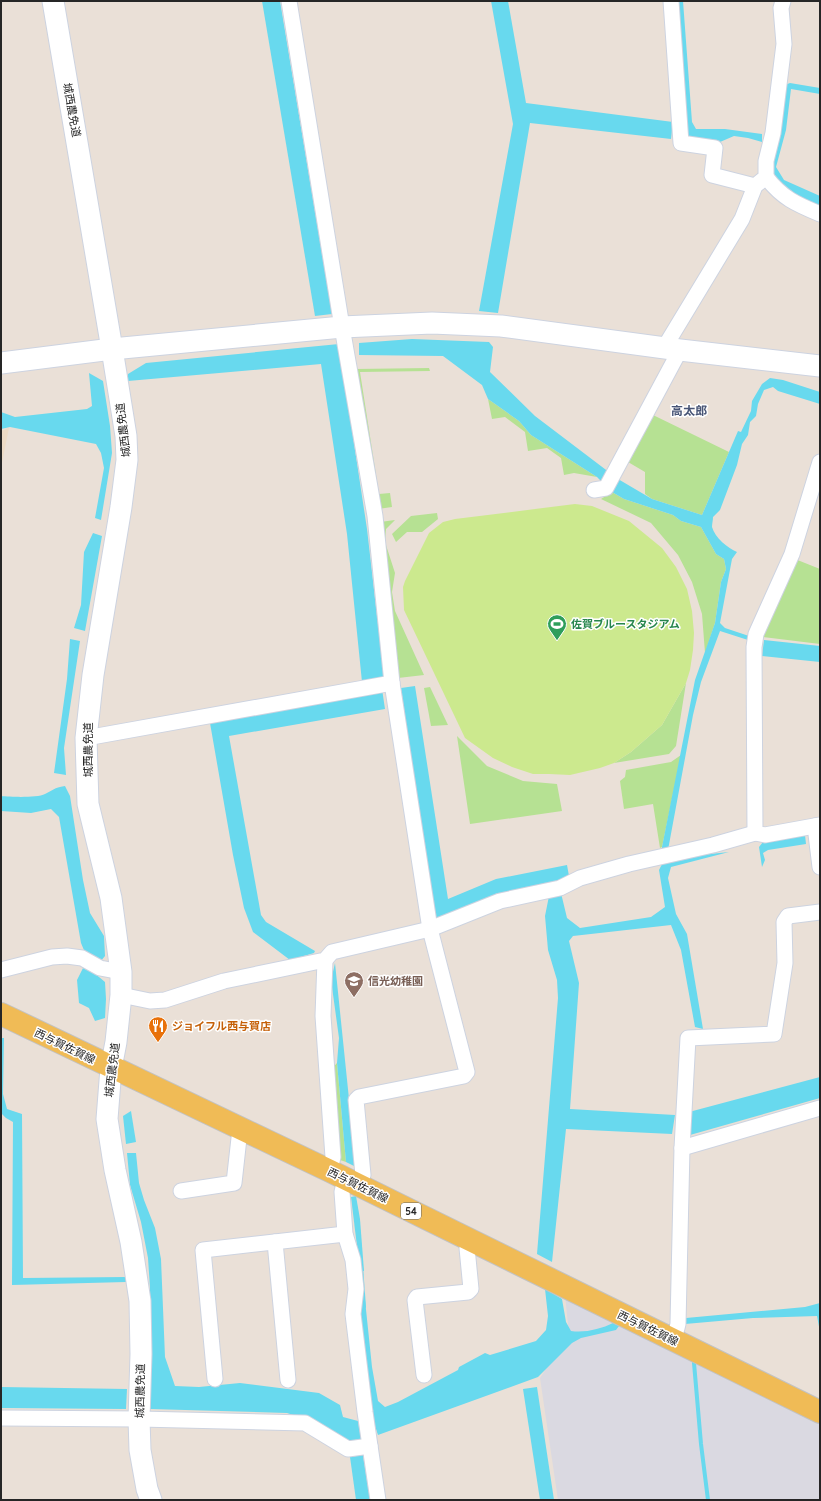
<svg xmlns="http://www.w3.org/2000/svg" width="821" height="1501" font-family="Quicksand,'Noto Sans JP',sans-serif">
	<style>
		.industrial { fill: #dad9e1 }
		.education { fill: #ecdbc6 }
		.green { fill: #b6e193 }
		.pitch { fill: #cce98e }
		.water { fill: #68d9ee }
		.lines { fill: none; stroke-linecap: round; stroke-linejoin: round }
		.stream { stroke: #68d9ee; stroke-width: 4 }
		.street-casing { stroke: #cdd3e0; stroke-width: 17 }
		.secondary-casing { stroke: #cdd3e0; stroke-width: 23 }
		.primary-casing { stroke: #c2c2c2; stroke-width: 24 }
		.street { stroke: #fff; stroke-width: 15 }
		.secondary { stroke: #fff; stroke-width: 21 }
		.primary { stroke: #f0bb56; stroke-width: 22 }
		.labels { text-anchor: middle; stroke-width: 3; stroke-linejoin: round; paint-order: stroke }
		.shield { fill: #fff; stroke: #676767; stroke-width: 1 }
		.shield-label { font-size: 10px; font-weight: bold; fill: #262626 }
		.street-label { font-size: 11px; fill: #262626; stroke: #fff }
		.leisure-label { font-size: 11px; font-weight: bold; fill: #27864d; stroke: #fff; text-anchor: start }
		.education-label { font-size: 11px; font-weight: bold; fill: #785e54; stroke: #fff; text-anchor: start }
		.food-label { font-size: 11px; font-weight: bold; fill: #c56008; stroke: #fff; text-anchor: start }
		.neighbourhood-label { font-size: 12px; font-weight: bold; fill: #485576; stroke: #fff }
	</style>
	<rect width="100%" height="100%" fill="#eae0d7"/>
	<path class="industrial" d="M565,1295L820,1421V1500H558L540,1378L569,1334Z"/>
	<path class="education" d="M9,428L1,468V431Z"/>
	<g class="green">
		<path d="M429,368L430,371L360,372L379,494L390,493L392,507L378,509L355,369Z"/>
		<path d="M488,399L519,421L531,435L597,477L574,473L564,475L561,458L547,448L528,451L525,432L505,417L492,419Z"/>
		<path d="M653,415L729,452L702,515L652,499L645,494V472L628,462Z"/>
		<path d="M612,492L624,499L673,515L681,521L701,527L716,554L724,559L726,569L721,582L715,623L705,653L702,614L692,582L678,555L651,523L601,499Z"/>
		<path d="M437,513L438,519L422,532H407L396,542L392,534L411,516Z"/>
		<path d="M395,520L386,529L385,542L395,573L392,592L395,611L424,675L398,678L380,522Z"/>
		<path d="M795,559L820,569V644L763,637Z"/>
		<path d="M686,683L676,746L669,754L614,763L631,752L662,725Z"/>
		<path d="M430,687L448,725L431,726L424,688Z"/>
		<path d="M457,736L487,766L523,781L557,784L562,811L470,824Z"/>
		<path d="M681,755L662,847L660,848L653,804L624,809L620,781L625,777L626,770L671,762Z"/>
		<path d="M337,1063L346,1162L337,1159L331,1070Z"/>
	</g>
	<path class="pitch" d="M575,504L592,506L629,521L662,548L676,567L687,589L692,611L694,633L693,650L690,670L686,683L662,725L631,752L614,763L600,768L570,775L549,774H533L512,767L493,758L465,738L404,610L403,587L405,581L429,533L443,522L455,519Z"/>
	<g class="water">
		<path d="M262,1H280L332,314L315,316Z"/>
		<path d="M491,1H508L526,103L673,122L671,139L530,123L498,313L479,311L513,124Z"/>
		<path d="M677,1H683L692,122L696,129H725L762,134V142L748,138L734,136L720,142L687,139Z"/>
		<path d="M790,83L820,88V94L791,89L786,130L776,167L784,180L820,196V208L773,182L771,161L785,85Z"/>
		<path d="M412,339L489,342L493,347L490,372L535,416L618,479L652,499L702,515L738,431L741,432L751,411L752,401L762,384L770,378L783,380L820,392V404L778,391L773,387L764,390L758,404L756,416L750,422L748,435L742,444L737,465L720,510L713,517C713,520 712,524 712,527C715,538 728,548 737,552L732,559L720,623L725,628L749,636L748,640L720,631L701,682L693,715L668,850L662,851V847L695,680L715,623L721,582L726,569L724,559L716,554L701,527L681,521L673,515L624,499L612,492L597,477L531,435L519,421L488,399L482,385L443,356L359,355V343Z"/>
		<path d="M339,344L367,529L384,677L362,682L347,534L321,364L128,381V374L146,363Z"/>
		<path d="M89,373L103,381L110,426L112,453L101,520L95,518L104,468L101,453L96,444L10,427L1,429V412L15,417L87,409L92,406Z"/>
		<path d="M93,533L102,536L85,631L74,628L81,605L84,552Z"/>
		<path d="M70,639L80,641L64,748L66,775L54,773L67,679Z"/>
		<path d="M764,640L820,646V662L762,656Z"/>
		<path d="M415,686L448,899L496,879L567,865L569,876L557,881L501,895L434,919L401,688Z"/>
		<path d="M382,689L385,709L229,736L261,915L266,922L315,951L314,953L290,960L253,932L244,908L233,855L210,723Z"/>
		<path d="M65,786L70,796L83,880L90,913L104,936L105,956L100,962L86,955L81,943L59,817L51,809L31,813L1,811V796C11,797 37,798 45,794C54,790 53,788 65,786Z"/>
		<path d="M805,835L806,844L768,850L763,853L765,860L762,867L759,847L763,842Z"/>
		<path d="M729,852L671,867L668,878L676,914L687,934L703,1029L695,1027L681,950L671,925L573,936L569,941L579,983L570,1109L675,1115L672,1134L566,1129L552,1262L537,1254L558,998L557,980L548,950L545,916L549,896L561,893L567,918L580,928L651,917L665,907L659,870L662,864L672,858Z"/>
		<path d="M335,963L356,1167L346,1162L337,1063L339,1038L332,987V976Z"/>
		<path d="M83,968L93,972L105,982L106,999L105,1018L95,1021L89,1008L79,1003L77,980Z"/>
		<path d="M1,1038H4L3,1094L7,1109L22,1114L23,1278L126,1277V1282L12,1285L13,1122L6,1118L1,1113Z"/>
		<path d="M820,1077V1098L690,1135L689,1112Z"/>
		<path d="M131,1111L136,1142L126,1144L123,1116Z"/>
		<path d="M127,1153H136L139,1183L144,1200L155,1228L161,1259L165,1357L175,1386L199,1387L240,1383L319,1393L340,1405L343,1417L358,1421L361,1439L348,1441L312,1421L287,1413L150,1409V1288L148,1258L141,1222L130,1185Z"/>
		<path d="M356,1196L360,1219L364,1271H360L351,1197Z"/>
		<path d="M545,1289L562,1299L566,1322L571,1331C585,1333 601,1329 613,1323L619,1326L616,1330L581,1338L572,1343L538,1377L378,1435L371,1414L361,1315V1302L365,1300L372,1367L378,1401L385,1407L398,1402L458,1370L459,1367L485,1353L490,1355L536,1341L546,1330L548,1316Z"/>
		<path d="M820,1303V1332L817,1316L753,1318L685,1324L686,1318L805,1307Z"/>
		<path d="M1,1387L127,1389L126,1409L1,1408Z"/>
		<path d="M537,1387L554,1500H540L523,1389Z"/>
		<path d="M363,1455L370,1500H356L350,1457Z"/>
	</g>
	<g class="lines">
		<g class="stream">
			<path d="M361,1266L364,1307"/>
			<path d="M694,1363L701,1444L708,1500"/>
		</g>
		<g class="street-casing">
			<g id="street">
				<path d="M289,1L342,327L375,516L392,683L430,929L467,1072L464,1076L359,1097L356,1100L363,1175L360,1186"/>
				<path d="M671,1L681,143L715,148L712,175L755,186"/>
				<path d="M766,177C782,198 796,204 820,214"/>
				<path d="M664,348L742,219L755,186L766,177V161L773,133L784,44L781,8L783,1"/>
				<path d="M820,462L792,554L756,634L754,647L755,833L765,835L820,825"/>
				<path d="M594,490L606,488L680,350"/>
				<path d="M86,738L392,683"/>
				<path d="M815,826L820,867"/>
				<path d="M325,960L323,1016L333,1157L330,1171"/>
				<path d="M1,970L52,957L67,956L82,958L100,968L121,972"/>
				<path d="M121,995L150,1001L165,1000L224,981L325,960L332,952L430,929L500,901L560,888L580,878L629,864L713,845L755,833"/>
				<path d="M682,1148L820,1108"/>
				<path d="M345,1179L342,1192L345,1234L353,1260L356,1289L353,1314L365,1412L378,1500"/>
				<path d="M181,1191L234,1183L240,1129"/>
				<path d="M275,1242L288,1380"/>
				<path d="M674,1340L678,1324L682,1148L688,1038L774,1034L785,963L784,922L788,916L820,912"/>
				<path d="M424,1375L415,1300L417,1297L468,1292L471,1289L467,1248L469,1240"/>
				<path d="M215,1379L203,1250L345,1234"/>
				<path d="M1,1418L139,1419L305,1423L348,1449L370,1446"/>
			</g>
		</g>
		<g class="secondary-casing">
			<g id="secondary">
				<path d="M53,1L112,349L126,436L127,460L121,507L93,675L86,738L88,804L111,898L121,972V995L116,1042L111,1068L107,1119L115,1170L131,1242L140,1301L141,1354L139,1419L140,1450L147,1489L151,1500"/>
				<path d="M1,363L112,349L342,327L432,323L501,326L680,350L820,366"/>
			</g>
		</g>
		<g class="primary-casing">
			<path id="primary" d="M1,1014L330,1171L820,1412"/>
		</g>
		<use href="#street" class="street"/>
		<use href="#secondary" class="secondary"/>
		<use href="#primary" class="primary"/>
	</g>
	<defs>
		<g id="stadium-pin" transform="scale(1)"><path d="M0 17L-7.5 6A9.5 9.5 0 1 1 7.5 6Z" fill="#2e9e5b" stroke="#fff"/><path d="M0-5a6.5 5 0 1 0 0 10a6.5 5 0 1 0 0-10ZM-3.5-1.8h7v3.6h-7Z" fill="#fff"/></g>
		<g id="school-pin" transform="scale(1)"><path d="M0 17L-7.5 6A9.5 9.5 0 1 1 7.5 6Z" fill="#8d6e63" stroke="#fff"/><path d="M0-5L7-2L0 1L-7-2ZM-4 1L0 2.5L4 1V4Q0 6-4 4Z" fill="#fff"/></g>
		<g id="restaurant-pin" transform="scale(1)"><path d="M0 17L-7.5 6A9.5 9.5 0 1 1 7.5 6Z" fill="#e8710a" stroke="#fff"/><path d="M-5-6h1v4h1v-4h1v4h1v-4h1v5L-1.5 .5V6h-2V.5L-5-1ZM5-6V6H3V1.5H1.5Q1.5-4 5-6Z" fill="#fff"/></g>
	</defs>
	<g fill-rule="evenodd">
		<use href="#stadium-pin" x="557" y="624"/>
		<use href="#school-pin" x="354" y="981"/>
		<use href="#restaurant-pin" x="158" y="1026"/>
	</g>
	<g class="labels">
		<rect class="shield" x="401" y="1203" width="20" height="16" rx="3"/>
		<g class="shield-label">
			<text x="411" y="1215">54</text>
		</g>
		<g class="street-label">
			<text transform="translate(72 110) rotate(80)" y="4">城西農免道</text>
			<text transform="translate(123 430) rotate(-97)" y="4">城西農免道</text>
			<text transform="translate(88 750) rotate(-90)" y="4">城西農免道</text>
			<text transform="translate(65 1046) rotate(26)" y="4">西与賀佐賀線</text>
			<text transform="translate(112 1070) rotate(-83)" y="4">城西農免道</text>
			<text transform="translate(358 1185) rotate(26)" y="4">西与賀佐賀線</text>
			<text transform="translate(648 1328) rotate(26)" y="4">西与賀佐賀線</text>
			<text transform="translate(140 1391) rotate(-89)" y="4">城西農免道</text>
		</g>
		<g class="leisure-label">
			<text x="571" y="628">佐賀ブルースタジアム</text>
		</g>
		<g class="education-label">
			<text x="368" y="985">信光幼稚園</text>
		</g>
		<g class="food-label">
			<text x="172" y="1030">ジョイフル西与賀店</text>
		</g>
		<g class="neighbourhood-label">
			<text x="689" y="415">高太郎</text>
		</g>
	</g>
	<rect width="821" height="1501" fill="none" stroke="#262626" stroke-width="4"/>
</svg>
